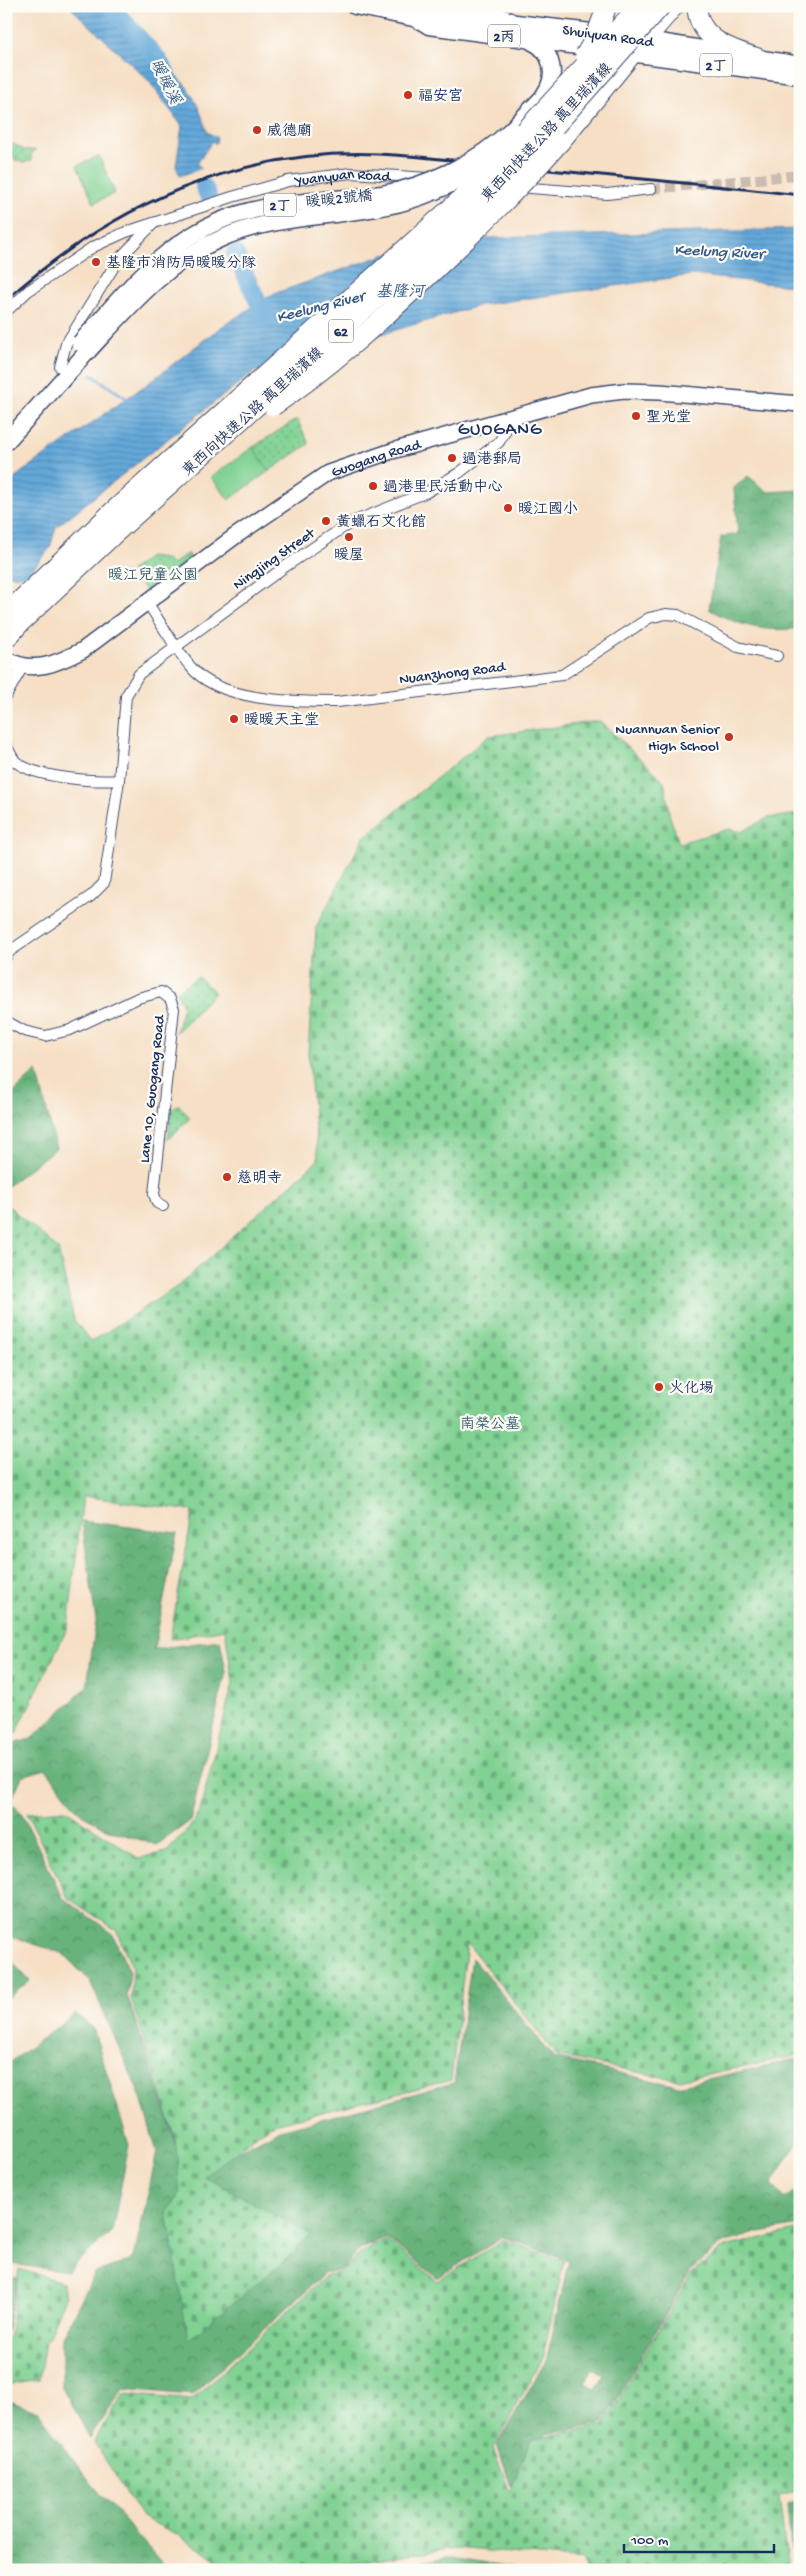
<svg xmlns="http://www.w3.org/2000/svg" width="806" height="2576" font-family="'Gochi Hand','LXGW WenKai TC',sans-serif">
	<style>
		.grass { fill: url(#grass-dots); stroke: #4e8078 }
		.forest { fill: url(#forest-crowns); stroke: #42716d; fill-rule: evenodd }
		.cemetery { fill: url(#cemetery-stones); stroke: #4e8078 }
		.pitch { fill: #80d192; stroke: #4e8078 }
		.water { fill: url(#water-rules); stroke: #3f6c9c }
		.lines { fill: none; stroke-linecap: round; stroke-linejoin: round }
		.stream { stroke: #63a8d9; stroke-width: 3 }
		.river { stroke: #63a8d9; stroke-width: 18 }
		.street-tunnel { stroke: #cabcb0; stroke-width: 10; stroke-dasharray: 10 5; stroke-linecap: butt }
		.street-casing { stroke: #3c496d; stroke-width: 12 }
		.secondary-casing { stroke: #3c496d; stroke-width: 18 }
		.primary-casing { stroke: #3c496d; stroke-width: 19 }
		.highway-casing { stroke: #3c496d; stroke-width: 21 }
		.street { stroke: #fff; stroke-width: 10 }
		.secondary { stroke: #fff; stroke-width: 15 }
		.primary { stroke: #fff; stroke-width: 16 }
		.highway { stroke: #fff; stroke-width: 19 }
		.rail { stroke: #1b2f5e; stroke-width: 3 }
		.primary-bridge-casing { stroke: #3c496d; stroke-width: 19; stroke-linecap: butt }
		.highway-bridge-casing { stroke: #3c496d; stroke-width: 21; stroke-linecap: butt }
		.primary-bridge { stroke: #fff; stroke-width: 16 }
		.highway-bridge { stroke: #fff; stroke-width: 19 }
		.poi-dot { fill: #c8321e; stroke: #fdfcf7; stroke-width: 2 }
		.labels { text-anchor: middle; stroke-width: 4.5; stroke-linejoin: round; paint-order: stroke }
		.shield { fill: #fdfcf7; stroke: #5f6c8c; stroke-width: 1 }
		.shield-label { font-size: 14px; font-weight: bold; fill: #1b2f5e }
		.street-label { font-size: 15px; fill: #1b2f5e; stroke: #fdfcf7 }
		.poi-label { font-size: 15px; fill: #1b2f5e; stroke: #fdfcf7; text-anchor: start }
		.park-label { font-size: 15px; fill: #39606e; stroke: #fdfcf7 }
		.water-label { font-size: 16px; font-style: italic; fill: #345989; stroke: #fdfcf7 }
		.quarter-label { font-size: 18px; letter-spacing: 1px; fill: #1b2f5e; stroke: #fdfcf7 }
	</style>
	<defs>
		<pattern id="grass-dots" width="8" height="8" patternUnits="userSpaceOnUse" patternTransform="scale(1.25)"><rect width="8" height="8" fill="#80d192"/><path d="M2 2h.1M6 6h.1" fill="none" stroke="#68aa7a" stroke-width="1.8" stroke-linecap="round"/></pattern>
		<pattern id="forest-crowns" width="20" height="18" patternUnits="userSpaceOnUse" patternTransform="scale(1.25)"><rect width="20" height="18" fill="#68b37c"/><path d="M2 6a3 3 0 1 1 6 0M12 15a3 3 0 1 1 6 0" fill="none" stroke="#559269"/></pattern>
		<pattern id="cemetery-stones" width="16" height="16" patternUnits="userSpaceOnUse" patternTransform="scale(1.25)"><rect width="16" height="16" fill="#80d192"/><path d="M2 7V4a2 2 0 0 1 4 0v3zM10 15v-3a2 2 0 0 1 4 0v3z" fill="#68aa7a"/></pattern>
		<pattern id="water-rules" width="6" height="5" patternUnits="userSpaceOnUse" patternTransform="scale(1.25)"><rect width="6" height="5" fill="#63a8d9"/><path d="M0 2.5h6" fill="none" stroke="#5189b3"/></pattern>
	</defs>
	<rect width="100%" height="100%" fill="#fdfcf7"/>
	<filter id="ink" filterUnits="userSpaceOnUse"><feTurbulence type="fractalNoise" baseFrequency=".02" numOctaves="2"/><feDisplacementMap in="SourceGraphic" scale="10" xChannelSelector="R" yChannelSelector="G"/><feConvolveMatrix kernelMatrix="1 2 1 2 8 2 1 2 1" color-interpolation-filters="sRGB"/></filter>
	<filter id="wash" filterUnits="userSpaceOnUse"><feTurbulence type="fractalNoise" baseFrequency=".0096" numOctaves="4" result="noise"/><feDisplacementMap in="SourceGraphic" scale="20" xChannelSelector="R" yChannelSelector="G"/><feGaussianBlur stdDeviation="1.12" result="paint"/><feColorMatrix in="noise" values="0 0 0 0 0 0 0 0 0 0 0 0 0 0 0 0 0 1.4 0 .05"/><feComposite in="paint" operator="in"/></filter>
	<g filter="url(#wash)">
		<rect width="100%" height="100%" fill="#f6dfc5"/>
		<g class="grass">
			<path d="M11,143L25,150H36L31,154L32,160L24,163L15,160L7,146Z"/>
			<path d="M297,419L309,444L269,471L253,447Z"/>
			<path d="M188,553L193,563L150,596L130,571L149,557L166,559L171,565Z"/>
			<path d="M198,977L215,992L176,1033L183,1006L176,991Z"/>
			<path d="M178,1104L190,1118L168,1140L171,1111Z"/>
		</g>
		<g class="forest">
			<path d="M748,476L768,492L800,490V628C766,633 738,626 709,609L721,537L738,534L734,488Z"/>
			<path d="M37,1071L56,1148L6,1187V1100Z"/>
			<path d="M82,1521L177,1533L154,1649L220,1640L226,1672L190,1821L157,1845L106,1829L78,1811L46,1769L22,1776L11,1802L22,1814L63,1898L112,1933L130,1972L127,1995L187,2177L277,2131L454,2083L472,1958L554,2058L677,2086L800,2058V2139L772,2184L784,2199L800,2187V2225L759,2232L723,2243L691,2270L603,2423L545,2435L511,2486L497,2445L547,2359L569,2260L503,2237L437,2278L386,2237L359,2250L343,2268L325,2273L192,2395L123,2389L90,2438L62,2388V2337L95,2273L134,2258L157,2152L141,2098L90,1981L62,1953L6,1935V1746L31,1739L87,1687L96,1621ZM593,2369L604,2376L596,2389L585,2382Z"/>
			<path d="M10,1960L30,1981L6,1999V1963Z"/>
			<path d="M75,2014L93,2028L129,2145L112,2231L67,2272L6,2263V2065Z"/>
			<path d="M6,2277L17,2278L6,2334Z"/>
			<path d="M6,2400L38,2411L84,2475L168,2570H6Z"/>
			<path d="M800,2500V2570H793L787,2505Z"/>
			<path d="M445,2557L523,2570H385Z"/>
		</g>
		<g class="cemetery">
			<path d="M600,721L664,781L670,817L679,843L729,829L741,832L767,818L800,814V2055L678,2080L557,2056L467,1943L451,2080L270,2125L204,2176L311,2235L297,2246L298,2250L188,2340L167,2212L180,2194L175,2138L131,1998L133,1969L116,1930L68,1898L27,1813L66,1810L138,1858L167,1852L193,1823L200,1810L233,1683L225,1629L170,1639L193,1511L83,1496L68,1627L15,1735L6,1730V1204L58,1249L74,1320L91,1342L178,1286L318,1160L308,1053L316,927L364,837L489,736Z"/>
			<path d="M800,2229V2489L779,2497L788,2570H585L583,2560L456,2548L308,2570H234L176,2534L142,2517L94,2442L123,2394L192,2400L326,2276L342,2270L361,2253L386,2239L437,2281L504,2240L564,2261L543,2356L493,2449L510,2492L530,2441L604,2425L691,2274L725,2247Z"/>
			<path d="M19,2269L62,2282L65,2297L44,2347L39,2380L6,2385V2339L9,2338Z"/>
		</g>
		<g class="pitch">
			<path d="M99,156L115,193L94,203L77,166Z"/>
			<path d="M253,447L269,471L229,500L211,477Z"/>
		</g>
		<g class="water">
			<path d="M69,6H119L117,9L164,69C187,76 201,110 207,132L217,138L216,144L212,141L197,164L202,168L180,176L176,166L182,126L148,80Z"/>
			<path d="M800,229V287L692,275L481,305L253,372L56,527L50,548L27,576L6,575V488L19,474L150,382L218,329L273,294L384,255L487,238Z"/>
		</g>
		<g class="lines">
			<path class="stream" d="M92,375L129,400"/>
			<g class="river">
				<path d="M110,6L158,59L166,73L172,91"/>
				<path d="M204,187L208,195"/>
				<path d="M235,253L266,319"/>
			</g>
		</g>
	</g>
	<g filter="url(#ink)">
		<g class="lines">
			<path class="street-tunnel" d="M651,189L800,175"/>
			<g class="street-casing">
				<g id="street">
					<path d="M518,187L607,194L651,189"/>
					<path id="s1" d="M6,312L28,291L93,247L126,232L232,197L288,181L351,173L429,178"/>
					<path d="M60,367L66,344L118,260L153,224"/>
					<path d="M147,602C161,623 174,647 190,666C218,702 296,702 337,702L562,675L649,618L666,614L678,615L738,647L777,656"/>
					<path d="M6,696L23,666"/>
					<path d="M6,745C9,750 12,758 16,762C36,778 95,782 119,780L104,883L91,896L10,951L6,957"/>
					<path d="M119,780L126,696L139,674L286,566L350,523L427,492L459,473L499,442L505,432L508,418"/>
					<path d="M6,1021L24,1031L45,1036L70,1030L138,998L161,992L170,999L174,1009L154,1194L157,1203L163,1206"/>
				</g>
			</g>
			<g class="secondary-casing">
				<g id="secondary">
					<path id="s2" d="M6,659C33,675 58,663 83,650L234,537L328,473L392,451L591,395L624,391L659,392L800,404"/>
				</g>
			</g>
			<g class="primary-casing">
				<g id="primary">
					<path d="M355,6L418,19L429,26L800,76"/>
					<path d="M418,19L431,13L608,34"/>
					<path d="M635,38L800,65"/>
					<path d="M531,41C553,51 558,76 544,95"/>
					<path d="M512,129L554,86"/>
					<path d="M6,442L88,351"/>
				</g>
			</g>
			<g class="highway-casing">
				<g id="highway">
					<path d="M472,6L509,22"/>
					<path d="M697,6C697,39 732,50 758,58"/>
					<path d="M418,19L420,6"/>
					<path d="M604,34L621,6"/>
					<path d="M645,40L674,6"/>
					<path d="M560,142L632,54"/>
				</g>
			</g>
			<use href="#street" class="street"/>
			<use href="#secondary" class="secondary"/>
			<use href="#primary" class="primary"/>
			<use href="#highway" class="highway"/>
			<path class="rail" d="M6,300C110,207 236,148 378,154C428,156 479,164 529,168C619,177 710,185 800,195"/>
			<g class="primary-bridge-casing">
				<g id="primary-bridge">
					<path d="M80,343C126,292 167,237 236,215C283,200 333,201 382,194C429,186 478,162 512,129"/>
					<path d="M88,351C127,309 166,262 220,239C273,215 331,218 387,206C423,199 456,183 488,164"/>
				</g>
			</g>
			<g class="highway-bridge-casing">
				<g id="highway-bridge">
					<path d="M585,55L595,38L607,6"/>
					<path d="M273,406C328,369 376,325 424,280C471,236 517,191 560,142"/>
					<path d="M6,614L111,513L472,189L639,6"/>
					<path d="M6,639L21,622L112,536L459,224L549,133L661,6"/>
				</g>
			</g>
			<use href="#primary-bridge" class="primary-bridge"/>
			<use href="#highway-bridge" class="highway-bridge"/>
		</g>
	</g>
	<g class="poi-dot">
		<circle cx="408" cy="95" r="5"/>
		<circle cx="257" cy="130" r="5"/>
		<circle cx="96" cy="262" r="5"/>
		<circle cx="636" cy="416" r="5"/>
		<circle cx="452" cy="458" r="5"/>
		<circle cx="373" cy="486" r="5"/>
		<circle cx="508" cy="508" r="5"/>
		<circle cx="326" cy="521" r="5"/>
		<circle cx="349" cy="537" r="5"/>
		<circle cx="234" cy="719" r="5"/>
		<circle cx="729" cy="737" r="5"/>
		<circle cx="227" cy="1177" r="5"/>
		<circle cx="659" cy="1387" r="5"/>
	</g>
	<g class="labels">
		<g class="shield">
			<rect x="488" y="24.5" width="32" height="23" rx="4"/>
			<rect x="700" y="53.5" width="32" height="23" rx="4"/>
			<rect x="264" y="193.5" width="32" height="23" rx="4"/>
			<rect x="328.5" y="319.5" width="25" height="23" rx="4"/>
		</g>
		<g class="shield-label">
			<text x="504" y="41">2丙</text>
			<text x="716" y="70">2丁</text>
			<text x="280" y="210">2丁</text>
			<text x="341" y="336">62</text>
		</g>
		<g class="street-label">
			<text transform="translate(608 35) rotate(8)" y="5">Shuiyuan Road</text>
			<text transform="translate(546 132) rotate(-47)" y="5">東西向快速公路 萬里瑞濱線</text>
			<text dy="5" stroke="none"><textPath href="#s1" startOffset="370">Yuanyuan Road</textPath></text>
			<text transform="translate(339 198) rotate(-6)" y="5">暖暖2號橋</text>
			<text transform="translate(252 411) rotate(-42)" y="5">東西向快速公路 萬里瑞濱線</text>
			<text dy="5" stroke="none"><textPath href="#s2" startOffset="434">Guogang Road</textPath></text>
			<text transform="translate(273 558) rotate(-35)" y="5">Ningjing Street</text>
			<text transform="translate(452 672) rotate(-7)" y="5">Nuanzhong Road</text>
			<text transform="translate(151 1089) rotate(-84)" y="5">Lane 10, Guogang Road</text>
		</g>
		<g class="poi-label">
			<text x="418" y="100">福安宮</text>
			<text x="267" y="135">威德廟</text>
			<text x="106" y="267">基隆市消防局暖暖分隊</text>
			<text x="646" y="421">聖光堂</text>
			<text x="462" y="463">過港郵局</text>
			<text x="383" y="491">過港里民活動中心</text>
			<text x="518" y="513">暖江國小</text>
			<text x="336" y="526">黃蠟石文化館</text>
			<text x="349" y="559" text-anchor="middle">暖屋</text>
			<text x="244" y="724">暖暖天主堂</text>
			<text x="719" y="733" text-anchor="end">Nuannuan Senior<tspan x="719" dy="17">High School</tspan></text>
			<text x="237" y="1182">慈明寺</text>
			<text x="669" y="1392">火化場</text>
		</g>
		<g class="park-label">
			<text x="153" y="579">暖江兒童公園</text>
			<text x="490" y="1428">南榮公墓</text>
		</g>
		<g class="water-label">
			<text transform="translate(167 81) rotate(63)" y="6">暖暖溪</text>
			<text transform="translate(719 250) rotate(3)" y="6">Keelung River</text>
			<text x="400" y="296">基隆河</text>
			<text transform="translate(320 305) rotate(-14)" y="6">Keelung River</text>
		</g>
		<g class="quarter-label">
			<text x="500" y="434">GUOGANG</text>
		</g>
	</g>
	<rect width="806" height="2576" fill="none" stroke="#fdfcf7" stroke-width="25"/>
	<path d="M624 2544v8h150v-8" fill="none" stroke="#1b2f5e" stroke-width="2.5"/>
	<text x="631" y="2544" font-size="15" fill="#1b2f5e" stroke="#fdfcf7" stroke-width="4" paint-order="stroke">100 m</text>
</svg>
